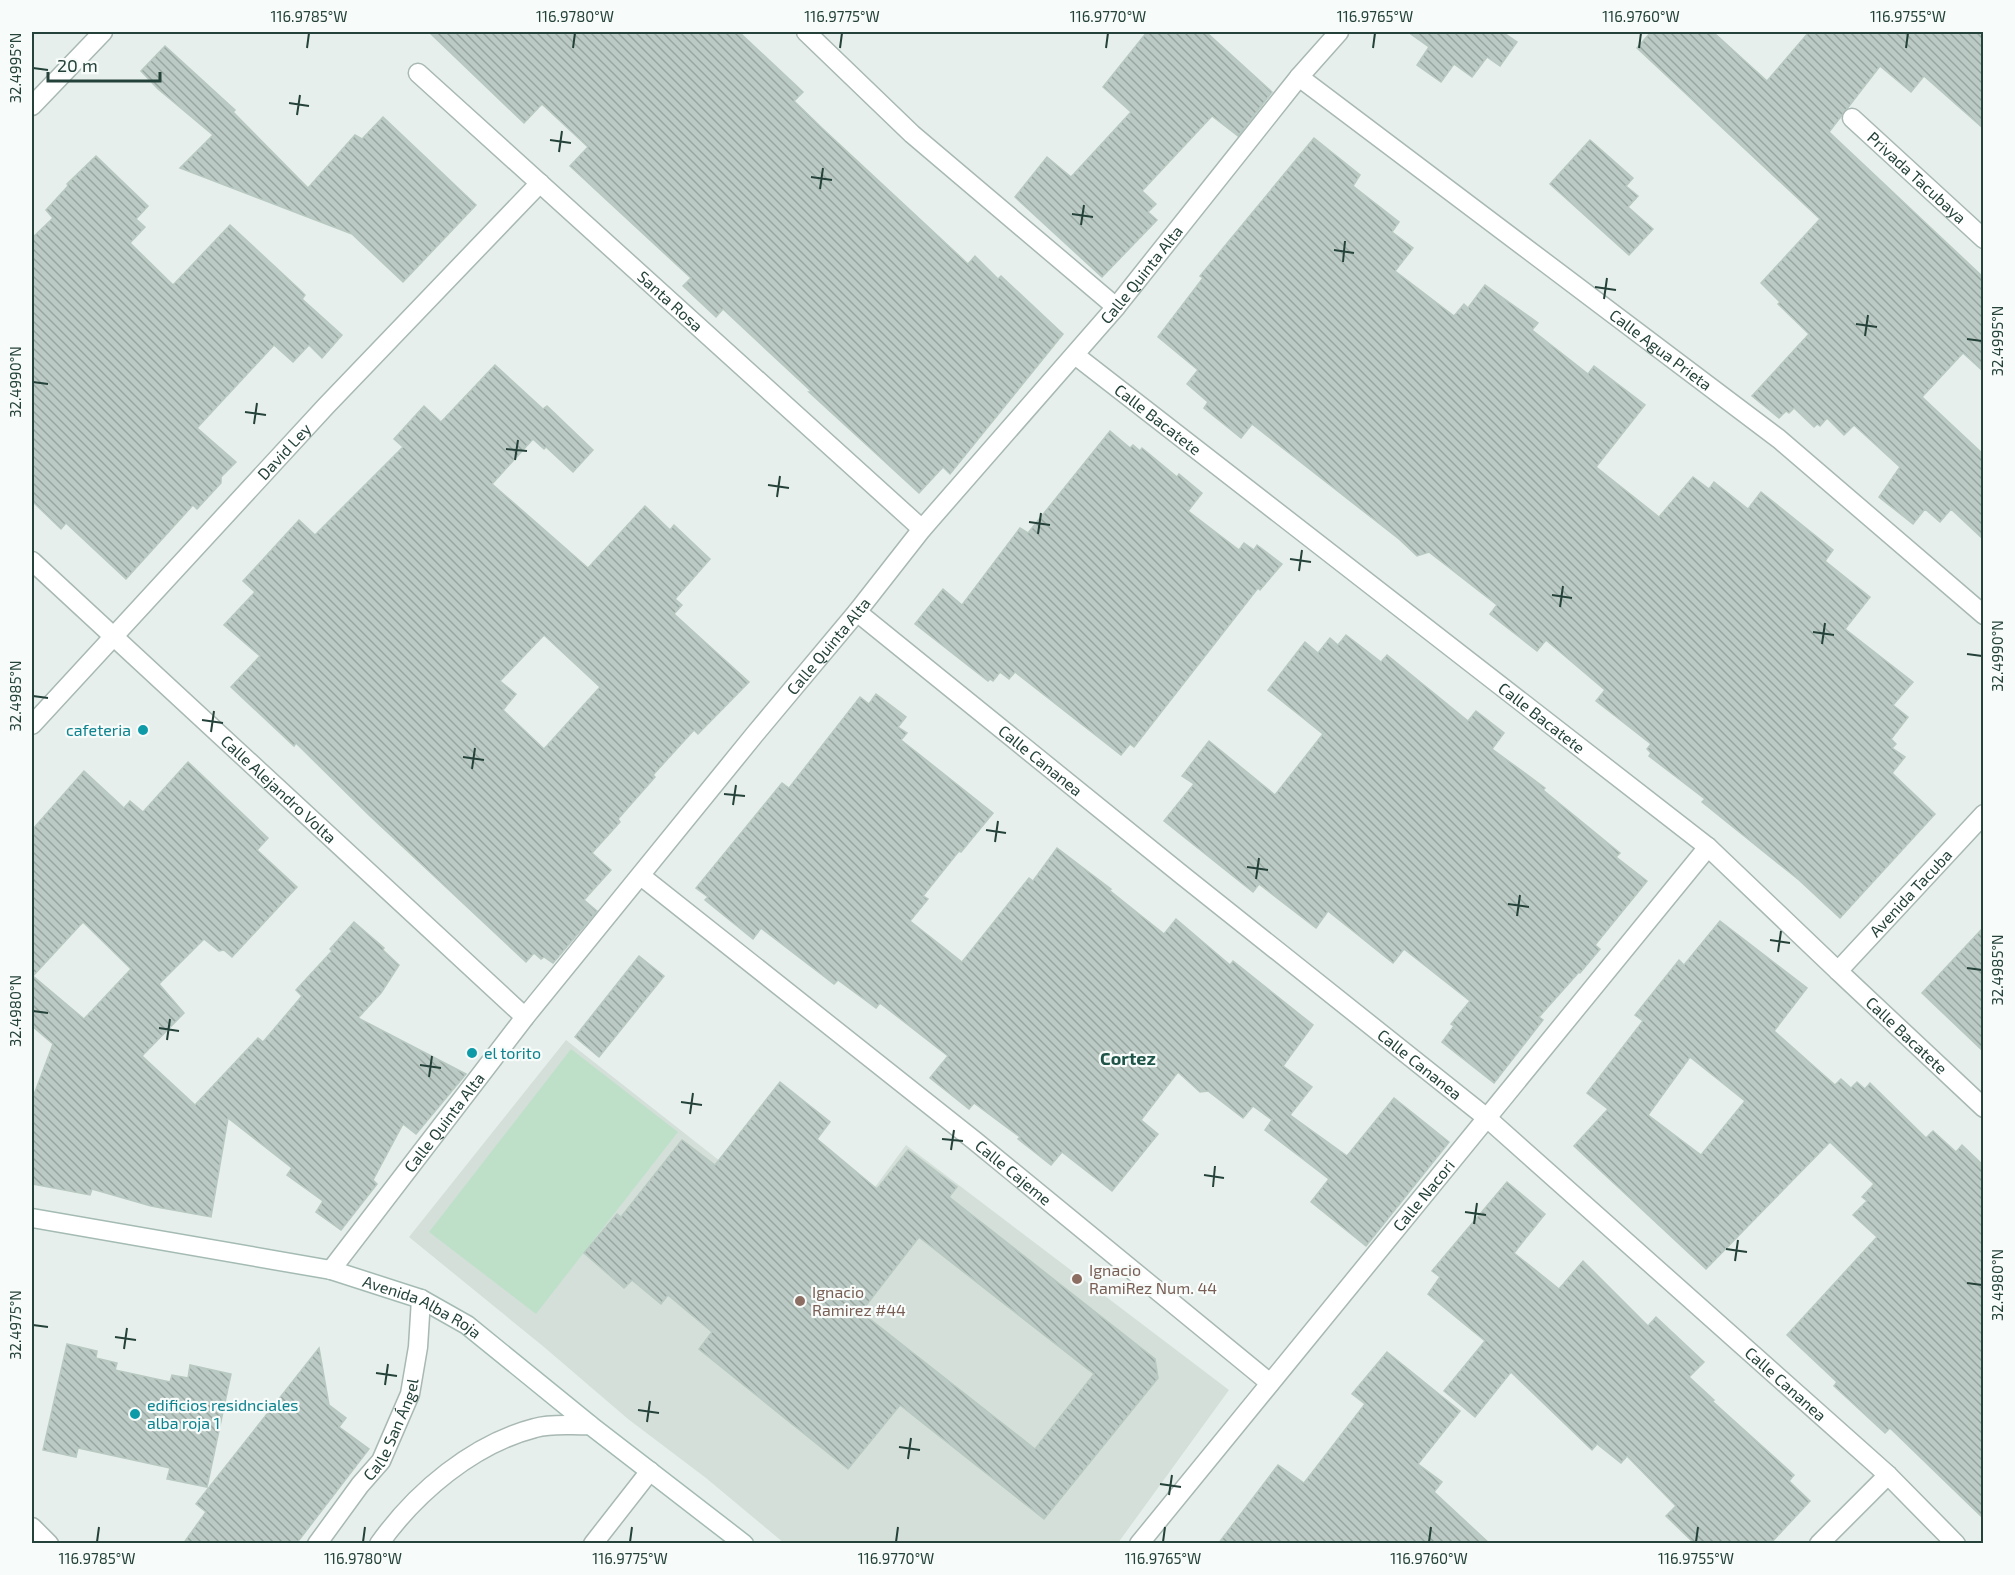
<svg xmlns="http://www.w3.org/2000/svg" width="2015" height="1575" font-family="'Exo 2',sans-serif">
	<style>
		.built { fill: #d4dfda }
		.park { fill: #bfe0c8 }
		.building { fill: url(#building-back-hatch); stroke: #b8c9c2; stroke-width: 1.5; fill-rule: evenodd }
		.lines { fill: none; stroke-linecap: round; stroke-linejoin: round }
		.service-casing { stroke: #a8b8b2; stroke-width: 21 }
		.minor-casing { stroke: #a8b8b2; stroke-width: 21 }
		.tertiary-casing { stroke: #a8b8b2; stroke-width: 21 }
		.secondary-casing { stroke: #a4bbb3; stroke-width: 21 }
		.service { stroke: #fff; stroke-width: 18 }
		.minor { stroke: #fff; stroke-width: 18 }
		.tertiary { stroke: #fff; stroke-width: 18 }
		.secondary { stroke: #fff; stroke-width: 18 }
		.ticks { fill: none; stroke: #24423a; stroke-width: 2 }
		.culture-dot { fill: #0f9aa8; stroke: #f7fbf9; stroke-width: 2 }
		.education-dot { fill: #8d6e63; stroke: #f7fbf9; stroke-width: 2 }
		.labels { text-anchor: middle; stroke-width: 4.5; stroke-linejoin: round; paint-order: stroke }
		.street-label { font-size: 16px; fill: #24423a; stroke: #f7fbf9 }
		.culture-label { font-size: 16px; fill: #0d838f; stroke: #f7fbf9; text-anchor: start }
		.education-label { font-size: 16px; fill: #785e54; stroke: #f7fbf9; text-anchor: start }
		.neighbourhood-label { font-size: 18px; font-weight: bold; fill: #1f5548; stroke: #f7fbf9 }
		.neatline { fill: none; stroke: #24423a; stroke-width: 2 }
		.ticks-label { font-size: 15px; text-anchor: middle; fill: #24423a }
	</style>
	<defs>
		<pattern id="building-back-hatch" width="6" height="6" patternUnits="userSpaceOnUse" patternTransform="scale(1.5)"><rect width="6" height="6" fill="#bbcac4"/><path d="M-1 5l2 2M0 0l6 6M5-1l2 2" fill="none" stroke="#98a6a0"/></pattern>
	</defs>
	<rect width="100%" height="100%" fill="#e6efeb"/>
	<path class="built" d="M566,1040L725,1165L825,1255L906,1145L1229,1390L1118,1543H784L706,1478L628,1419L544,1347L409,1237Z"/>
	<path class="park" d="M571,1049L678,1132L536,1314L429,1232Z"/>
	<g class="building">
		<path d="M429,32H739L803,92L794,101L824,130L968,264L975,256L998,279L1001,276L1063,334L950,474L943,467L919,493L809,392H812L723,309L716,317L683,286L691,278L570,166L588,147L542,104L524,123Z"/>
		<path d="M1147,32H1206L1272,92L1238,136L1212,116L1142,191L1156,204L1148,212L1157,220L1102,277L1015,197L1047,157L1071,177L1131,112L1103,87Z"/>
		<path d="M1408,32H1504V33L1517,42L1500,66L1487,57L1472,77L1454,64L1441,82L1417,65L1429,47Z"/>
		<path d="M1651,32H1713L1767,81L1809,32H1983V128L1924,76L1911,92L1880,66L1829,132L1983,277V371L1963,353L1922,397L1983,454V539L1951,509L1940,522L1925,509L1913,524L1879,497L1900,467L1854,425L1844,435L1827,418L1820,426L1817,424L1814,427L1794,408L1789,413L1786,411L1779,418L1752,396L1809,334L1778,304L1780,302L1761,283L1820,219L1637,48Z"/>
		<path d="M165,46L235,110L233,112L308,188L355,135L362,139L383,117L476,205L403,282L352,234L180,168L213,135L158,89L141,71Z"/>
		<path d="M1314,138L1360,175L1353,186L1399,222L1392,232L1413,248L1395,271L1454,316L1464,304L1468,308L1485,285L1538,323L1532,330L1588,374L1594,366L1645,405L1596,467L1659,517L1693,477L1709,489L1714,482L1748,509L1761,492L1833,550L1825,561L1870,597L1845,629L1913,682L1893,705L1908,717L1891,739L1896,744L1892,748L1905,757L1892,773L1935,814L1840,918L1799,880L1702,802L1705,799L1649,756L1651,753L1647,749L1651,744L1596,701L1605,690L1546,640L1537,651L1490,614L1497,605L1429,552L1417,556L1399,539L1252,424L1241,438L1204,408L1208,402L1187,384L1198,370L1158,337L1203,278L1200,276Z"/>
		<path d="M1590,140L1633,178L1626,186L1638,196L1628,207L1653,229L1629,255L1550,184Z"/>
		<path d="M96,156L148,206L136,219L145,227L130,243L173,285L230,225L299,289L305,295L302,299L342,335L322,358L309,345L293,362L274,345L197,428L236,462L221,477V483L197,509L193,505L126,579L66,523L61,529L32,501V238L53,218L46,210L68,186L67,184Z"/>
		<path d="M495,365L543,409L547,406L593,450L573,472L546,447L544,449L533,439L492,484L588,568L645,506L670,530L674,525L710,559L675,599L682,605L674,614L749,682L698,734L694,730L653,775L655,777L618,819L620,822L592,853L611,870L584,900L597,911L553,963L544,957L541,959L534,953L526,962L370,816L296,743L294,746L231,687L260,656L224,625L255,592L243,581L299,520L315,535L403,447L394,439L424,406L441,422ZM544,635L600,687L544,749L503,710L516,694L500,681Z"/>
		<path d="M1110,431L1130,448L1133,445L1140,451L1142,448L1177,477L1179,474L1202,493L1188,511L1239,550L1244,543L1254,550L1257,545L1282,564L1260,590L1258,588L1134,747L1130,744L1121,755L1015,672L1009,679L1000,672L993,681L990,679L988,681L915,624L943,589L962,605L1020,528L1028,533Z"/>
		<path d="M1346,635L1381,662L1387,655L1468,721L1476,711L1504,733L1492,749L1545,788L1543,790L1620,853L1616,857L1647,881L1595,945L1600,949L1580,973L1579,972L1539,1017L1543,1020L1494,1083L1442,1042L1454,1026L1451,1024L1470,1001L1404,949L1393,963L1328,911L1316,928L1259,884L1253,892L1164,821L1194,784L1182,776L1209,741L1275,795L1323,734L1268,690L1305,642L1318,653L1330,638L1338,645Z"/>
		<path d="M876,694L906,717L898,727L907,733L901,740L993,813L961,852L959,851L923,896L928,899L910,921L962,962L1029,878L1033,881L1057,848L1111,889L1109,890L1164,934L1176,919L1230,965L1233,961L1313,1025L1283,1066L1312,1087L1290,1115L1347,1156L1394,1098L1449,1142L1366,1246L1311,1202L1329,1179L1265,1130L1272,1120L1253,1106L1243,1118L1208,1091L1200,1092L1178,1072L1141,1120L1158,1134L1112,1191L1062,1152L1051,1165L1018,1139L1020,1137L974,1103L969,1109L930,1078L948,1056L880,1003L876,1008L838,980L834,984L761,928L753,939L705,900L708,897L696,888L782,783L789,788L860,697L869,704Z"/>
		<path d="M188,762L268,838L257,850L297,887L232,957L224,950L219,951L204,939L159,984L184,1013L142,1056L195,1105L258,1038L263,1042L302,996L296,990L332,951L330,949L354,922L384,948L383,950L399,965L381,993L358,1018L466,1074L416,1134L403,1124L373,1180L377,1184L341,1230L316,1212L323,1201L287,1175L292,1168L228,1118L211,1217L151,1206L92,1189L90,1195L32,1184V1100L53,1044L32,1026V830L84,771L124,808L130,801L143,812ZM83,922L131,969L84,1019L33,976Z"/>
		<path d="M1720,921L1807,988L1774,1031L1835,1085L1841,1079L1851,1088L1857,1082L1865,1089L1870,1083L1926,1138L1933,1131L1956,1152L1962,1145L1983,1165V1518L1890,1428L1885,1433L1834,1386L1837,1382L1787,1335L1877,1237L1853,1215L1867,1201L1862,1197L1874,1184L1830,1142L1706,1269L1574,1146L1608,1109L1587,1093L1643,1021L1635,1015L1679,960L1684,965ZM1690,1057L1745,1101L1701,1155L1648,1115Z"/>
		<path d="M1983,928V1051L1922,993Z"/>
		<path d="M639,956L664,976L599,1057L575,1037Z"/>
		<path d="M780,1082L830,1122L817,1139L877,1189L908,1150L957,1187L949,1197L1155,1359L1158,1378L1044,1519L900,1405L848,1469L699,1349L712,1332L668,1295L661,1304L632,1280L624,1288L584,1253L617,1214L621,1217L682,1140L715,1165ZM919,1237L1094,1374L1035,1449L861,1312Z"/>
		<path d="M1507,1182L1545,1214L1514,1253L1559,1289L1583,1261L1648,1326L1656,1317L1704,1362L1689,1377L1714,1400L1712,1401L1794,1475L1789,1481L1810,1501L1770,1544H1695L1666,1516L1676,1506L1627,1456L1621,1463L1597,1444L1592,1450L1511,1372L1475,1417L1444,1391L1485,1341L1428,1294L1440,1277L1432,1271Z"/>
		<path d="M67,1344L97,1351L96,1358L117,1363L115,1370L170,1382L172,1375L188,1378L190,1365L231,1374L207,1487L167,1479L170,1468L78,1448L76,1457L43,1450Z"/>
		<path d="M319,1348L329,1405L346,1418L339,1427L369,1449L296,1544H183L206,1512L196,1504Z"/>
		<path d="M1387,1352L1460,1411L1418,1464L1442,1482L1434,1492L1490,1544H1218L1278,1465L1304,1483L1365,1404L1352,1394Z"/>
	</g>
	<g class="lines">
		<g class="service-casing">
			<path id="service" d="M32,1527L49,1544"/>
		</g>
		<g class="minor-casing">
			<g id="minor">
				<path d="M806,32L912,134L1116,307"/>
				<path id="s1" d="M418,73L922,529"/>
				<path id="s2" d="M1299,77L1779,439L1984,615"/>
				<path d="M32,106L103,32"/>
				<path id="s3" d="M1852,118L1984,239"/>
				<path id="s4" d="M1075,355L1708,847"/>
				<path id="s5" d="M32,561L525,1017"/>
				<path id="s6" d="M857,612L1182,875L1487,1118L1888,1475L1956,1544"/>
				<path id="s7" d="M32,725L326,406L540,183"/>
				<path id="s8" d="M641,876L975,1141L1270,1383"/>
				<path id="s9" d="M1838,971L1984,1108"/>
				<path id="s10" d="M331,1270L525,1017L755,734L857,612L922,529L1116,307L1299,77L1339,32"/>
				<path d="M593,1544L650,1471"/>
				<path d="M1819,1544L1888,1475"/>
			</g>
		</g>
		<g class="tertiary-casing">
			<g id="tertiary">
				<path id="s11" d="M317,1544L360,1485L381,1461L410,1394L418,1347L421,1299"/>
				<path d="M379,1544C416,1492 473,1444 535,1428C552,1423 573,1426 590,1425"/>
				<path id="s12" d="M1139,1544L1708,847L1838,971L1984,814"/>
			</g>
		</g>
		<g class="secondary-casing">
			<g id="secondary">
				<path id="s13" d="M32,1218L331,1270L421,1299L467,1325L590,1425L744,1544"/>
			</g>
		</g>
		<use href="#service" class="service"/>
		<use href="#minor" class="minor"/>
		<use href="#tertiary" class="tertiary"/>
		<use href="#secondary" class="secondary"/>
	</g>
	<path class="ticks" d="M307,48L309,33M573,48L575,33M840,48L842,33M1106,48L1108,33M1373,48L1375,33M1639,48L1641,33M1906,48L1908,33M33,68L48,70M289,103L309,106M297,115L300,95M550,140L571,143M559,152L562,131M811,177L832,180M820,189L823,168M1072,214L1093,217M1081,225L1084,205M1334,250L1354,253M1343,262L1345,241M1595,287L1616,290M1604,299L1607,278M1856,324L1877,327M1865,336L1868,315M1967,339L1982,341M33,382L48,384M245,412L266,415M254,424L257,403M506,449L527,451M515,460L518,440M768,485L789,488M777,497L780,476M1029,522L1050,525M1038,534L1041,513M1290,559L1311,562M1299,571L1302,550M1552,595L1572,598M1560,607L1563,586M1813,632L1834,635M1822,644L1825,623M1967,654L1982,656M33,696L48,698M202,720L223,723M211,732L214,711M463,757L484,760M472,769L475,748M724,794L745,796M733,805L736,785M986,830L1006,833M995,842L998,821M1247,867L1268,870M1256,879L1259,858M1508,904L1529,907M1517,916L1520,895M1770,940L1790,943M1778,952L1781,931M1967,968L1982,970M33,1011L48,1013M159,1028L179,1031M167,1040L170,1019M420,1065L441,1068M429,1077L432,1056M681,1102L702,1105M690,1114L693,1093M942,1139L963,1141M951,1150L954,1130M1204,1175L1224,1178M1213,1187L1215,1166M1465,1212L1486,1215M1474,1224L1477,1203M1726,1249L1747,1252M1735,1261L1738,1240M1967,1283L1982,1285M33,1325L48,1327M115,1337L136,1340M124,1349L127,1328M376,1373L397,1376M385,1385L388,1364M638,1410L659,1413M647,1422L650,1401M899,1447L920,1450M908,1459L911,1438M1160,1484L1181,1487M1169,1495L1172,1475M97,1542L99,1527M363,1542L365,1527M630,1542L632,1527M896,1542L898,1527M1163,1542L1165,1527M1429,1542L1431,1527M1696,1542L1698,1527"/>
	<g class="culture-dot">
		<circle cx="143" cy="730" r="6"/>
		<circle cx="472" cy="1053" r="6"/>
		<circle cx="135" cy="1414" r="6"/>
	</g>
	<g class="education-dot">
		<circle cx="1077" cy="1279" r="6"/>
		<circle cx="800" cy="1301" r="6"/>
	</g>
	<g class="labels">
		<g class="street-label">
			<text dy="6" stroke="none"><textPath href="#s3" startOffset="88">Privada Tacubaya</textPath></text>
			<text dy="6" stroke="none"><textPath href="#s10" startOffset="1284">Calle Quinta Alta</textPath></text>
			<text dy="6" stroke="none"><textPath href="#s1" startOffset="340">Santa Rosa</textPath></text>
			<text dy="6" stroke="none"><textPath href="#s2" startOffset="453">Calle Agua Prieta</textPath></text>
			<text dy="6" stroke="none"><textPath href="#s4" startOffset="105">Calle Bacatete</textPath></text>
			<text dy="6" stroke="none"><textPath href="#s7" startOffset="372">David Ley</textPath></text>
			<text dy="6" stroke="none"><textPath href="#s10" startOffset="798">Calle Quinta Alta</textPath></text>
			<text dy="6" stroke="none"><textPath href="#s4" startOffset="591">Calle Bacatete</textPath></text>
			<text dy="6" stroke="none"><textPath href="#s6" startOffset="236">Calle Cananea</textPath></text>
			<text dy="6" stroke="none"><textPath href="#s5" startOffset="336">Calle Alejandro Volta</textPath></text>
			<text dy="6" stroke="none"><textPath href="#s12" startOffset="1186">Avenida Tacuba</textPath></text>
			<text dy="6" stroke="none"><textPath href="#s9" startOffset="94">Calle Bacatete</textPath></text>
			<text dy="6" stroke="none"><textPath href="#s6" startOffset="722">Calle Cananea</textPath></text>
			<text dy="6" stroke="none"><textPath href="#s10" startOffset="186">Calle Quinta Alta</textPath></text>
			<text dy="6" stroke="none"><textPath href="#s8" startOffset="476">Calle Cajeme</textPath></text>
			<text dy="6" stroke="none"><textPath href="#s12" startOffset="450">Calle Nacori</textPath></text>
			<text dy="6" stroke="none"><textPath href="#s13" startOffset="402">Avenida Alba Roja</textPath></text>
			<text dy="6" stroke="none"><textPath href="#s6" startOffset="1208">Calle Cananea</textPath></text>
			<text dy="6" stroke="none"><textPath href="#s11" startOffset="138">Calle San Ángel</textPath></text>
		</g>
		<g class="culture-label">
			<text x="131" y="736" text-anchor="end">cafeteria</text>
			<text x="484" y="1059">el torito</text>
			<text x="147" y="1411">edificios residnciales<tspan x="147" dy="18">alba roja 1</tspan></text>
		</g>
		<g class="education-label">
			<text x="1089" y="1276">Ignacio<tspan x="1089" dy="18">RamiRez Num. 44</tspan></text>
			<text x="812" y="1298">Ignacio<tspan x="812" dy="18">Ramirez #44</tspan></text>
		</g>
		<g class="neighbourhood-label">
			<text x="1128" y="1065">Cortez</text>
		</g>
	</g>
	<rect width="2015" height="1575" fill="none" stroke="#f7fbf9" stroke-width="66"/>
	<path d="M48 72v9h112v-9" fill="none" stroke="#24423a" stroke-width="3"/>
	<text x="57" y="72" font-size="18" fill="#24423a" stroke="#f7fbf9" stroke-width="4.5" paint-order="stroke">20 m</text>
	<rect x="33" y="33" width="1949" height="1509" class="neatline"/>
	<g class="ticks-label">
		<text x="309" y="22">116.9785°W</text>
		<text x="575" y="22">116.9780°W</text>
		<text x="842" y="22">116.9775°W</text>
		<text x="1108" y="22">116.9770°W</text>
		<text x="1375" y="22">116.9765°W</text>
		<text x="1641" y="22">116.9760°W</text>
		<text x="1908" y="22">116.9755°W</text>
		<text transform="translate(16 68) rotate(-90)" y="5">32.4995°N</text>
		<text transform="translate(1998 341) rotate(-90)" y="5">32.4995°N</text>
		<text transform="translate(16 382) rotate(-90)" y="5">32.4990°N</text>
		<text transform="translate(1998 656) rotate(-90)" y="5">32.4990°N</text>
		<text transform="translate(16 696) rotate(-90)" y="5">32.4985°N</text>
		<text transform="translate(1998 970) rotate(-90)" y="5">32.4985°N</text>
		<text transform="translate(16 1011) rotate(-90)" y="5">32.4980°N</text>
		<text transform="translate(1998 1285) rotate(-90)" y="5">32.4980°N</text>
		<text transform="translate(16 1325) rotate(-90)" y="5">32.4975°N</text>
		<text x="97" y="1564">116.9785°W</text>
		<text x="363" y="1564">116.9780°W</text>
		<text x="630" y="1564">116.9775°W</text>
		<text x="896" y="1564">116.9770°W</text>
		<text x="1163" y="1564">116.9765°W</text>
		<text x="1429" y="1564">116.9760°W</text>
		<text x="1696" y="1564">116.9755°W</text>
	</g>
</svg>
